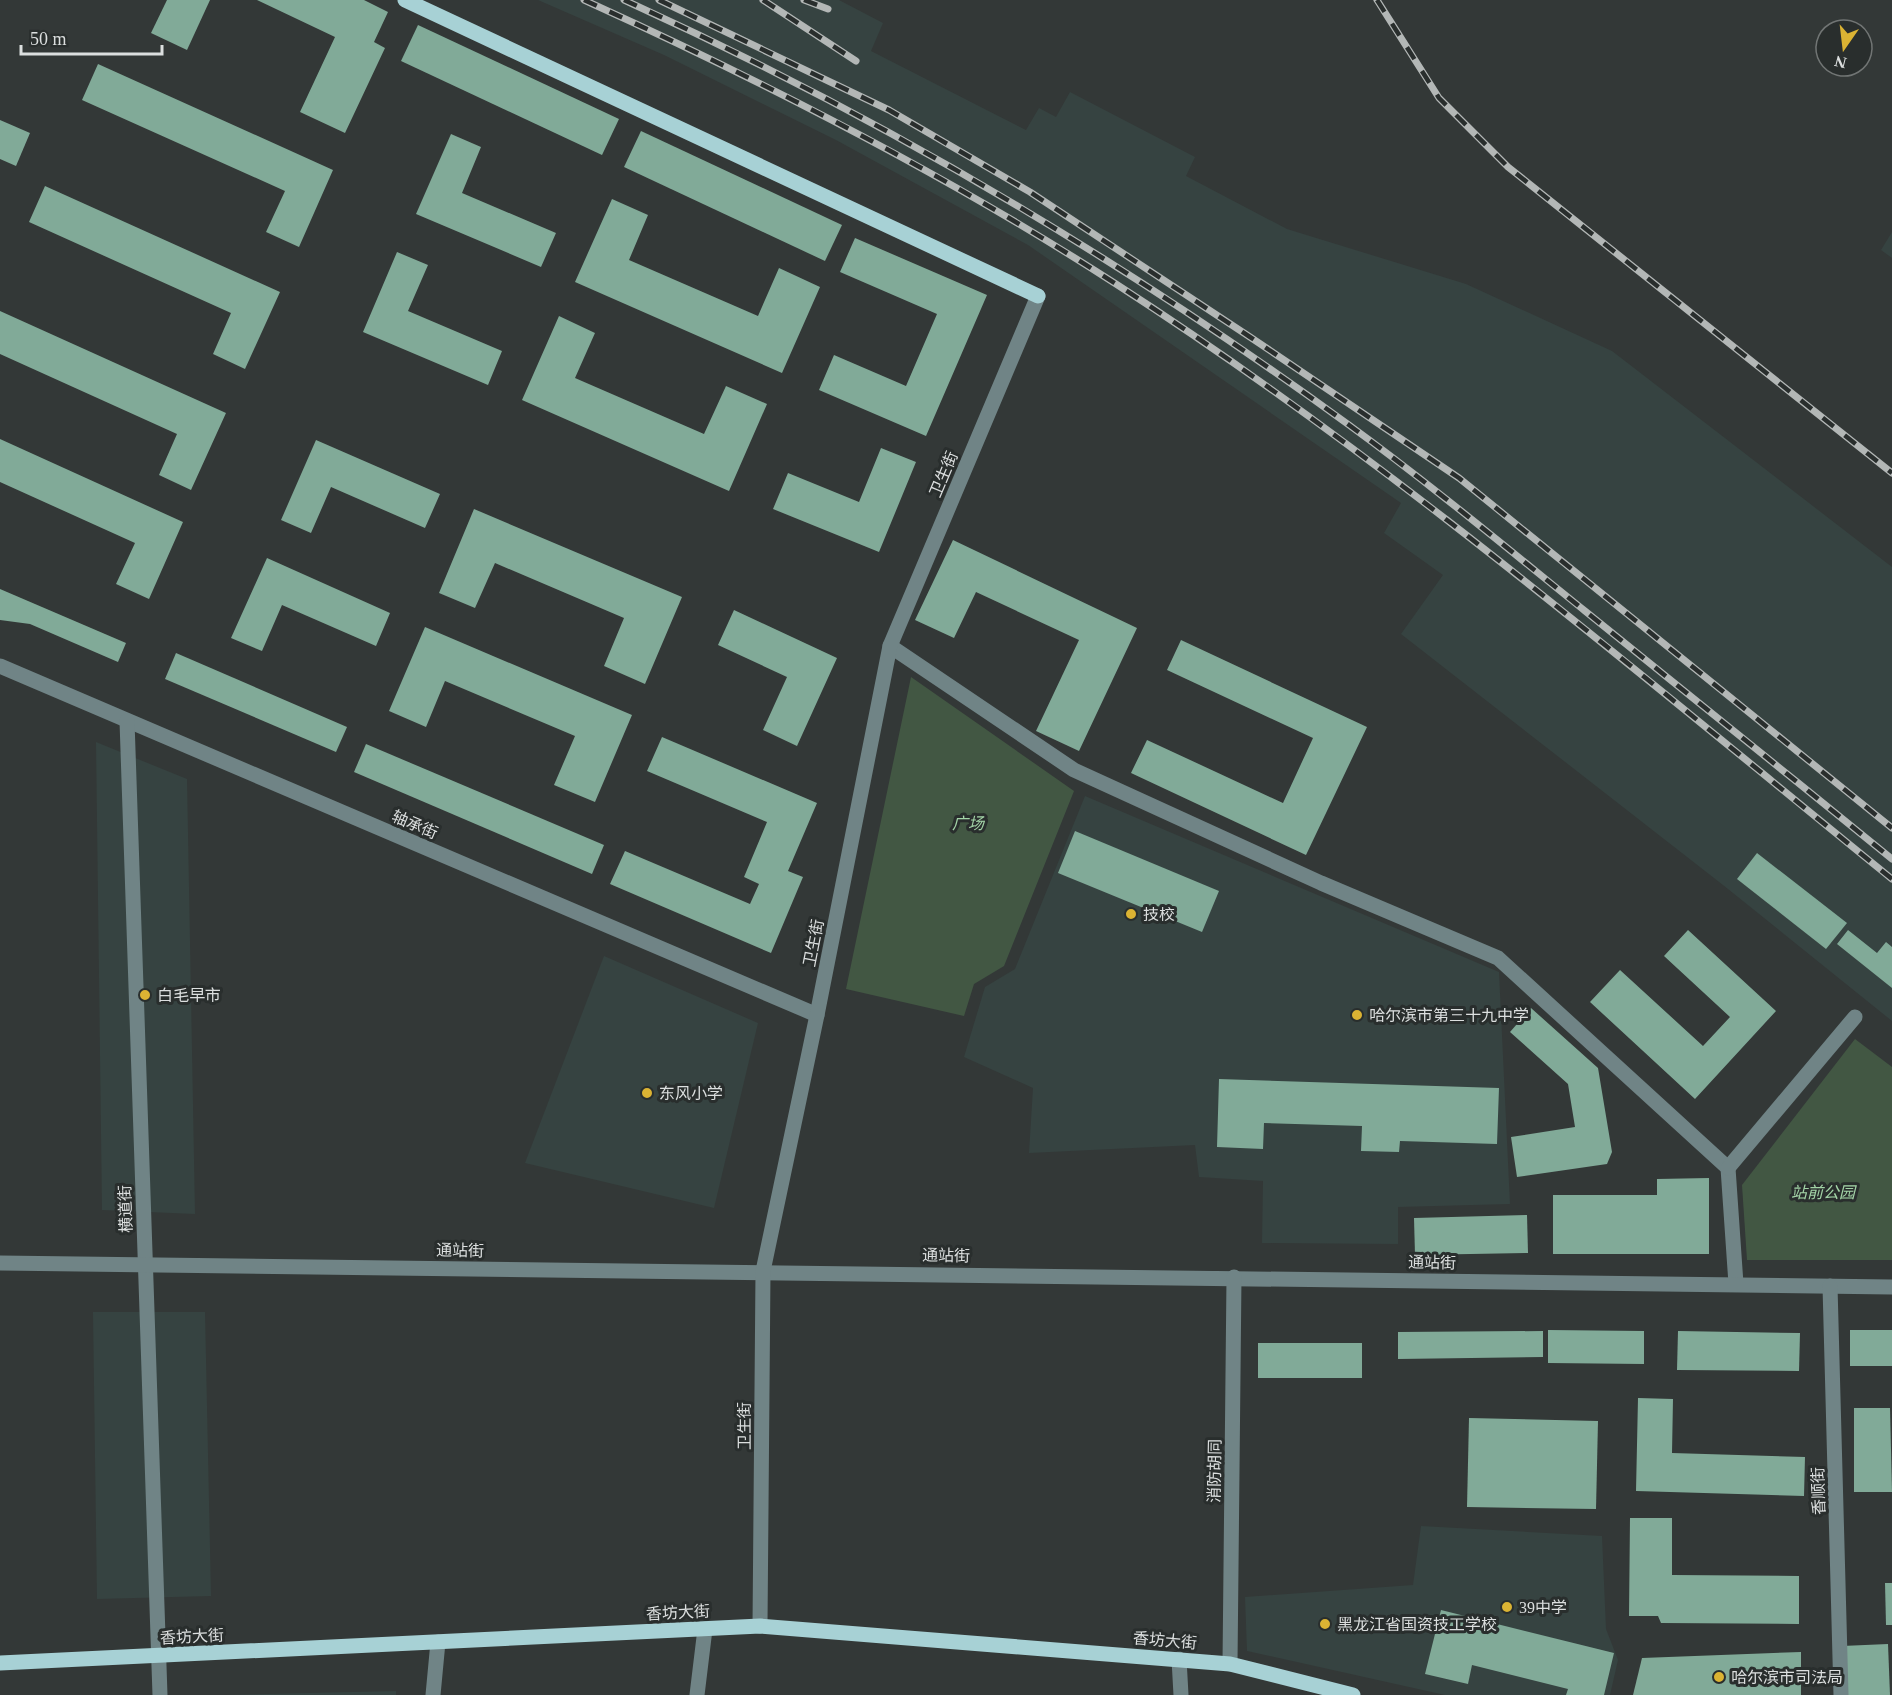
<svg xmlns="http://www.w3.org/2000/svg" width="1892" height="1695" font-family="'Times New Roman','Noto Sans SC',serif">
	<style>
		.built { fill: #364341 }
		.green { fill: #425743 }
		.building { fill: #81aa98 }
		.lines { fill: none; stroke-linecap: round; stroke-linejoin: round }
		.minor { stroke: #708486; stroke-width: 15 }
		.major { stroke: #a7d1d5; stroke-width: 15 }
		.rail-casing { stroke: #b3b7b6; stroke-width: 7 }
		.rail { stroke: #292e2d; stroke-width: 4.5; stroke-dasharray: 14; stroke-linecap: butt }
		.poi-dot { fill: #dbb333; stroke: #292e2d; stroke-width: 2 }
		.labels { text-anchor: middle; stroke-width: 6; stroke-linejoin: round; paint-order: stroke }
		.street-label { font-size: 16px; fill: #dcdfdf; stroke: #292e2d }
		.park-label { font-size: 16px; font-style: italic; fill: #a3d4a7; stroke: #292e2d }
		.poi-label { font-size: 16px; fill: #dcdfdf; stroke: #292e2d; text-anchor: start }
	</style>
	<rect width="100%" height="100%" fill="#333837"/>
	<g class="built">
		<path d="M538,0H839L883,23L871,51L1026,130L1039,108L1056,117L1070,92L1195,157L1186,176L1287,229L1466,284L1612,351L1892,567V1021L1723,885L1401,634L1443,575L1384,533L1401,503L1028,245L836,140L664,55Z"/>
		<path d="M1892,232V258L1881,250Z"/>
		<path d="M96,742L187,779L195,1214L102,1210Z"/>
		<path d="M1085,796L1499,972L1510,1204L1398,1207V1244L1262,1243L1263,1181L1199,1177L1195,1145L1029,1153L1033,1088L964,1057L985,987L1015,969Z"/>
		<path d="M604,956L758,1023L714,1208L525,1163Z"/>
		<path d="M93,1312H205L211,1596L97,1599Z"/>
		<path d="M1421,1526L1602,1536L1606,1629L1618,1660L1610,1695H1445L1247,1651L1245,1597L1413,1585Z"/>
		<path d="M396,1691V1695H224Z"/>
	</g>
	<g class="green">
		<path d="M911,677L1074,791L1004,966L974,984L964,1016L846,989Z"/>
		<path d="M1855,1039L1892,1067V1260H1747L1742,1185Z"/>
	</g>
	<g class="building">
		<path d="M167,0H210L187,50L151,33Z"/>
		<path d="M257,0H364L388,12L374,42L385,48L345,133L300,112L335,37Z"/>
		<path d="M418,25L619,119L602,155L401,61Z"/>
		<path d="M98,64L333,170L299,247L266,232L285,191L82,100Z"/>
		<path d="M0,120L30,133L16,166L0,159Z"/>
		<path d="M641,131L842,225L825,261L624,167Z"/>
		<path d="M451,134L481,147L462,193L556,233L541,267L416,214Z"/>
		<path d="M45,186L280,292L245,369L213,354L231,313L29,222Z"/>
		<path d="M612,199L648,215L629,260L758,316L779,268L820,287L782,373L575,282Z"/>
		<path d="M855,238L987,295L926,436L819,390L834,355L906,386L937,314L840,272Z"/>
		<path d="M397,252L428,265L408,311L502,351L488,385L363,332Z"/>
		<path d="M0,311L226,413L191,490L159,475L177,434L0,354Z"/>
		<path d="M559,316L595,333L575,378L704,434L726,386L767,404L729,491L522,400Z"/>
		<path d="M0,439L183,522L149,599L116,584L135,543L0,482Z"/>
		<path d="M316,440L440,494L425,528L331,487L311,533L281,520Z"/>
		<path d="M881,448L916,462L879,552L773,509L788,473L859,502Z"/>
		<path d="M474,509L682,597L645,684L604,666L624,618L495,563L475,608L439,593Z"/>
		<path d="M953,540L1137,628L1079,751L1036,731L1079,640L976,592L954,638L915,620Z"/>
		<path d="M267,558L390,613L376,646L282,605L262,651L231,638Z"/>
		<path d="M0,589L126,643L118,662L30,624L0,620Z"/>
		<path d="M734,610L837,658L797,746L763,730L787,677L718,645Z"/>
		<path d="M425,627L632,715L595,802L554,785L575,736L445,681L426,727L389,711Z"/>
		<path d="M1181,640L1367,727L1306,855L1131,773L1147,740L1283,803L1313,738L1167,670Z"/>
		<path d="M176,653L347,727L336,752L165,679Z"/>
		<path d="M662,737L817,803L788,871L803,877L771,953L610,884L625,851L750,904L759,884L744,877L767,822L647,771Z"/>
		<path d="M366,744L604,845L592,874L354,772Z"/>
		<path d="M1075,831L1219,891L1202,932L1058,873Z"/>
		<path d="M1757,853L1847,923L1826,949L1737,879Z"/>
		<path d="M1688,930L1776,1011L1695,1099L1590,1002L1620,970L1703,1046L1730,1017L1664,956Z"/>
		<path d="M1848,930L1877,953L1886,942L1892,947V988L1837,944Z"/>
		<path d="M1531,1008L1598,1068L1612,1152L1607,1164L1517,1177L1511,1137L1575,1127L1568,1084L1510,1032Z"/>
		<path d="M1219,1079L1499,1088L1497,1144L1400,1141L1399,1152L1361,1151L1362,1126L1264,1123L1263,1149L1217,1147Z"/>
		<path d="M1709,1178V1254H1553V1195H1657V1179Z"/>
		<path d="M1527,1215L1528,1253L1415,1255L1414,1218Z"/>
		<path d="M1548,1330L1644,1331V1364L1548,1363Z"/>
		<rect x="1850" y="1330" width="42" height="36"/>
		<path d="M1543,1331V1357L1398,1359V1332Z"/>
		<path d="M1678,1331L1800,1333L1799,1371L1677,1370Z"/>
		<rect x="1258" y="1343" width="104" height="35"/>
		<path d="M1638,1398L1673,1399L1672,1453L1805,1457L1804,1496L1636,1491Z"/>
		<path d="M1854,1408H1890L1892,1492H1854Z"/>
		<path d="M1469,1418L1598,1421L1596,1509L1467,1507Z"/>
		<path d="M1630,1518H1672V1575L1799,1576V1624L1661,1623L1658,1616H1629Z"/>
		<path d="M1885,1583H1892V1625H1886Z"/>
		<path d="M1441,1610L1614,1653L1604,1695H1566L1568,1689L1472,1665L1468,1684L1425,1674Z"/>
		<path d="M1888,1644L1890,1695H1844L1842,1646Z"/>
		<path d="M1801,1652V1695H1633L1642,1658Z"/>
	</g>
	<g class="lines">
		<g class="minor">
			<path d="M890,646L1074,770L1321,883L1498,958L1728,1168L1736,1284"/>
			<path d="M0,666L817,1015"/>
			<path d="M127,721L160,1695"/>
			<path d="M1728,1168L1855,1017"/>
			<path d="M0,1263L1892,1287"/>
			<path d="M1830,1286L1841,1695"/>
			<path d="M760,1626L763,1271L817,1015L890,646L1038,296"/>
			<path d="M1179,1659L1181,1695"/>
			<path d="M1230,1664L1234,1277"/>
			<path d="M433,1695L438,1642"/>
			<path d="M697,1695L705,1629"/>
		</g>
		<g class="major">
			<path d="M405,0L1038,296"/>
			<path d="M0,1663L760,1626L1230,1664L1353,1695"/>
		</g>
		<g class="rail-casing">
			<g id="rail">
				<path d="M584,0C767,83 947,175 1116,284C1391,461 1639,674 1892,879"/>
				<path d="M624,0C880,116 1121,259 1349,425C1430,484 1507,548 1585,611C1688,694 1790,776 1892,859"/>
				<path d="M659,0L889,110L1030,192L1250,337L1459,478L1892,828"/>
				<path d="M763,0L856,61"/>
				<path d="M804,0L828,9"/>
				<path d="M1377,0L1439,98L1508,167L1892,473"/>
			</g>
		</g>
		<use href="#rail" class="rail"/>
	</g>
	<g class="poi-dot">
		<circle cx="1131" cy="914" r="6"/>
		<circle cx="145" cy="995" r="6"/>
		<circle cx="1357" cy="1015" r="6"/>
		<circle cx="647" cy="1093" r="6"/>
		<circle cx="1507" cy="1607" r="6"/>
		<circle cx="1325" cy="1624" r="6"/>
		<circle cx="1719" cy="1677" r="6"/>
	</g>
	<g class="labels">
		<g class="street-label">
			<text transform="translate(943 474) rotate(-67)" y="6">卫生街</text>
			<text transform="translate(415 824) rotate(23)" y="6">轴承街</text>
			<text transform="translate(813 943) rotate(-79)" y="6">卫生街</text>
			<text transform="translate(125 1209) rotate(-92)" y="6">横道街</text>
			<text transform="translate(460 1250) rotate(1)" y="6">通站街</text>
			<text transform="translate(946 1255) rotate(1)" y="6">通站街</text>
			<text transform="translate(1432 1262) rotate(1)" y="6">通站街</text>
			<text transform="translate(744 1426) rotate(-90)" y="6">卫生街</text>
			<text transform="translate(1214 1471) rotate(-89)" y="6">消防胡同</text>
			<text transform="translate(1818 1491) rotate(-92)" y="6">香顺街</text>
			<text transform="translate(678 1612) rotate(-3)" y="6">香坊大街</text>
			<text transform="translate(192 1636) rotate(-3)" y="6">香坊大街</text>
			<text transform="translate(1165 1640) rotate(5)" y="6">香坊大街</text>
		</g>
		<g class="park-label">
			<text x="968" y="829">广场</text>
			<text x="1823" y="1198">站前公园</text>
		</g>
		<g class="poi-label">
			<text x="1143" y="920">技校</text>
			<text x="157" y="1001">白毛早市</text>
			<text x="1369" y="1021">哈尔滨市第三十九中学</text>
			<text x="659" y="1099">东风小学</text>
			<text x="1519" y="1613">39中学</text>
			<text x="1337" y="1630">黑龙江省国资技工学校</text>
			<text x="1731" y="1683">哈尔滨市司法局</text>
		</g>
	</g>
	<g transform="translate(1844 48) rotate(194)"><circle r="28" fill="#292e2d" stroke="#717574" stroke-width="1.5"/>
	<path d="M0-4.5L10 22L0 15L-10 22Z" fill="#dbb333"/>
	<text y="-9" font-size="16" font-weight="bold" text-anchor="middle" fill="#dcdfdf">N</text>
	</g>
	<path d="M21 45v9h141v-9" fill="none" stroke="#dcdfdf" stroke-width="3"/>
	<text x="30" y="45" font-size="18" fill="#dcdfdf" stroke="#292e2d" stroke-width="4.5" paint-order="stroke">50 m</text>
</svg>
